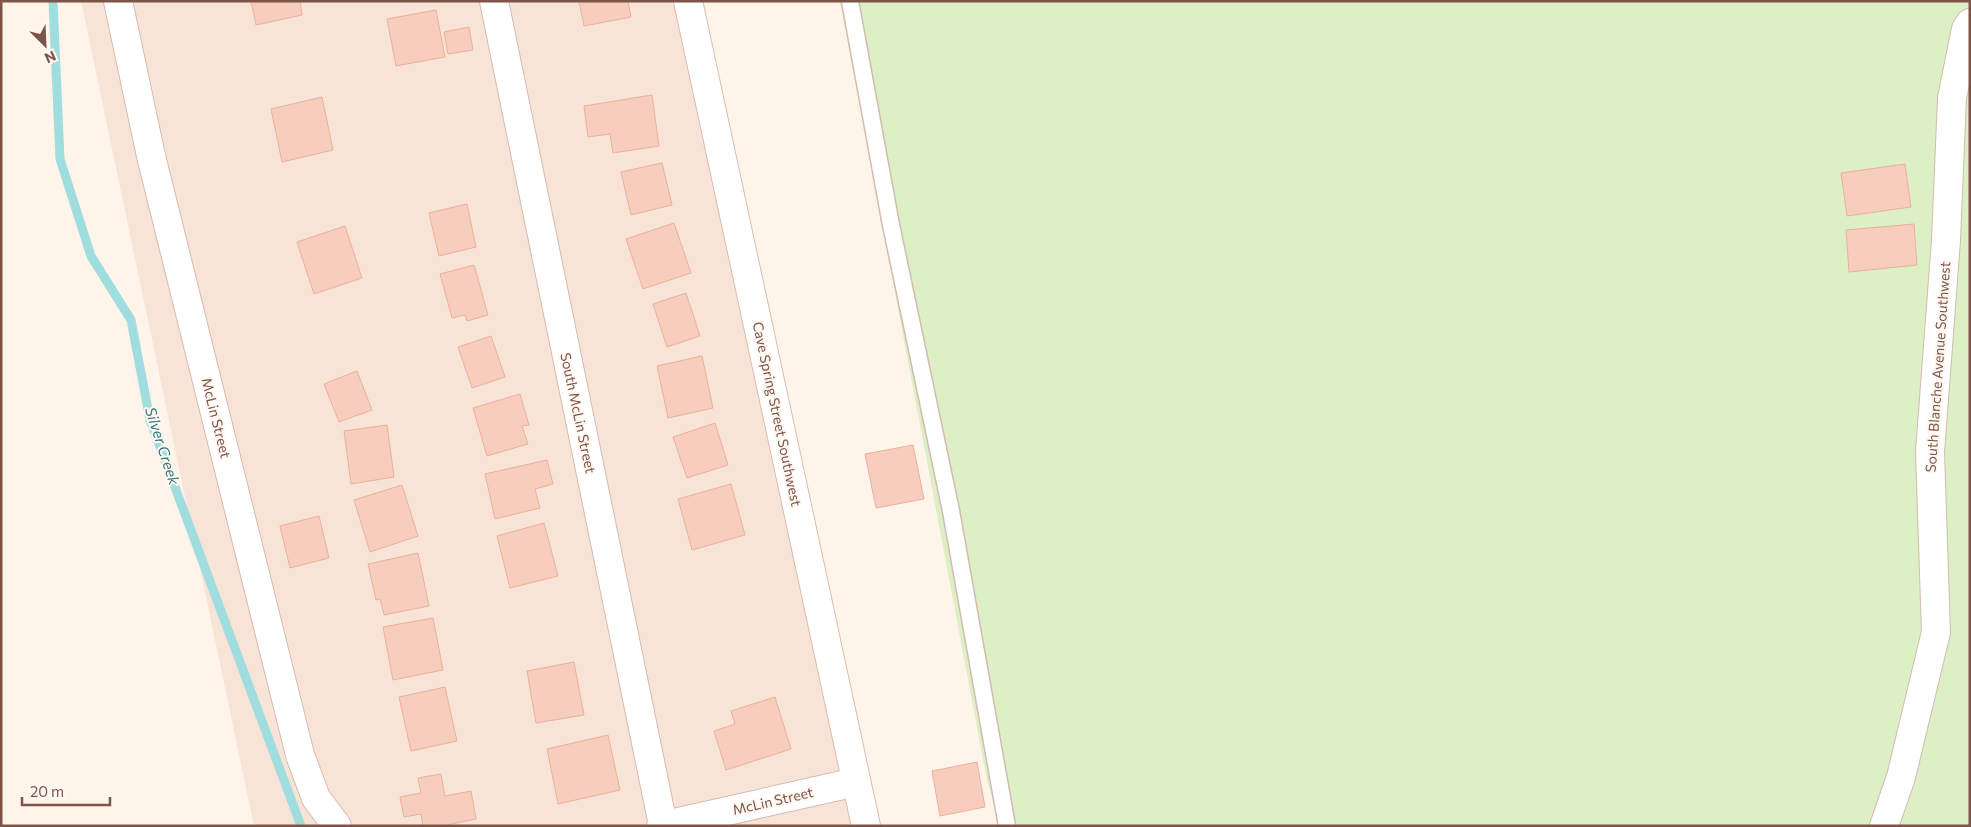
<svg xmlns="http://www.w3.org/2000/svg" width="1971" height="827" font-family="Commissioner,sans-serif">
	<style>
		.residential { fill: #f7e4d7 }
		.green { fill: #dcefc5 }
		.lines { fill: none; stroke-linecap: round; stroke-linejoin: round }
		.stream { stroke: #9fdddf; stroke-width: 9 }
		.building { fill: #f7cdbe; stroke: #ecb09c }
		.lane-casing { stroke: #d5bbaf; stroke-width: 19 }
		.street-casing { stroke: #d5bbaf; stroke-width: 30 }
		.secondary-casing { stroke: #dbbcae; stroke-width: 30 }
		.lane { stroke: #fff; stroke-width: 16 }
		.street { stroke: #fff; stroke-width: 28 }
		.secondary { stroke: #fff; stroke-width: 28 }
		.labels { text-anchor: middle; stroke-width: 4; stroke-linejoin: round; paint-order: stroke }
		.street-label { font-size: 14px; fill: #7d5448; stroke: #fff8f2 }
		.water-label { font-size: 15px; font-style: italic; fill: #377a7c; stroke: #fff8f2 }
	</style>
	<rect width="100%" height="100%" fill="#fff4e9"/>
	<path class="residential" d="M81,1H696L866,826H254Z"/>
	<path class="green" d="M840,1H1970V826H1000L987,780Z"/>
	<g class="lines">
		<path class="stream" d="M53,1L60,159L91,256L131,320L150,420L301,826"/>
	</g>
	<g class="building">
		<path d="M251,1H300L302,15L256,25Z"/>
		<path d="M579,1H628L631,17L584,26Z"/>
		<path d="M436,10L445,57L396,66L387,19Z"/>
		<path d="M469,27L473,50L448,54L444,32Z"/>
		<path d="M652,95L659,146L613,153L610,134L588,137L584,106Z"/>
		<path d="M322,97L333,150L282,162L271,109Z"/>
		<path d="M662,163L672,205L631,215L621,172Z"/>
		<path d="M1905,164L1911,207L1847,216L1841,173Z"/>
		<path d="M467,204L476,247L439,256L429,213Z"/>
		<path d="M674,223L691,273L643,289L626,239Z"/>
		<path d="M1914,224L1917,265L1849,272L1846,230Z"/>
		<path d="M345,226L362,278L314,294L297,242Z"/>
		<path d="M474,265L488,315L467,321L465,315L452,318L440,274Z"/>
		<path d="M686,293L700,336L667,347L653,304Z"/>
		<path d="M491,336L505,377L472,388L458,347Z"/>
		<path d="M702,356L713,408L668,418L657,366Z"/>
		<path d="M357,371L372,410L339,422L324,384Z"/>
		<path d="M520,394L529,425L522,426L528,444L487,456L473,408Z"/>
		<path d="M715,423L728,465L687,478L673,437Z"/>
		<path d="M387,425L394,477L351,484L344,431Z"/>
		<path d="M913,445L924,499L876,508L865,454Z"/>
		<path d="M547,460L553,484L535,489L540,508L495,519L485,474Z"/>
		<path d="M731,484L745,535L692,550L678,499Z"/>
		<path d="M402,485L418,536L370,552L354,500Z"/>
		<path d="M319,516L329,558L290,568L280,526Z"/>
		<path d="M544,523L558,576L510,588L497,536Z"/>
		<path d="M418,553L429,606L384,615L380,599L376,600L368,564Z"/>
		<path d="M433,618L443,670L393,680L383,627Z"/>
		<path d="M574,662L584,715L536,723L527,671Z"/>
		<path d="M445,687L457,741L411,751L399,697Z"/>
		<path d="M775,697L791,749L726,770L714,731L735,724L731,711Z"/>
		<path d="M608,735L620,790L558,804L547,749Z"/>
		<path d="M977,762L985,807L940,816L932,771Z"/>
		<path d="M441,774L445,796L471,791L476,819L442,826H423L421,814L404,817L400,797L421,793L418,778Z"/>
	</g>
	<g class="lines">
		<g class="lane-casing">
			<path id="lane" d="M850,1L891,225L951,511L1007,826"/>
		</g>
		<g class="street-casing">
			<g id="street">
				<path d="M118,1L151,156L300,755L316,798L337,826"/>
				<path d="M494,1L663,825"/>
				<path d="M661,826L856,782"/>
				<path d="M1884,826L1901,777L1936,632L1930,452L1946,240L1952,98L1966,29L1970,23"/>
			</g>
		</g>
		<g class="secondary-casing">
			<path id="secondary" d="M688,1L866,826"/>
		</g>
		<use href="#lane" class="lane"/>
		<use href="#street" class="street"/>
		<use href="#secondary" class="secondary"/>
	</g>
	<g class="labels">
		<g class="street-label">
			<text transform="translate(1938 367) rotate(-86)" y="5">South Blanche Avenue Southwest</text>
			<text transform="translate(578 413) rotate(78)" y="5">South McLin Street</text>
			<text transform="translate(777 414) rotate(78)" y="5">Cave Spring Street Southwest</text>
			<text transform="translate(216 418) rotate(76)" y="5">McLin Street</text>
			<text transform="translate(773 801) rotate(-13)" y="5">McLin Street</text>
		</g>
		<g class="water-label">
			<text transform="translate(162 446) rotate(72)" y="5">Silver Creek</text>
		</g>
	</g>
	<rect width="1971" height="827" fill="none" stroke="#7d5448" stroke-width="5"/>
	<g transform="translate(45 45) rotate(156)" stroke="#fff8f2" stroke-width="4" paint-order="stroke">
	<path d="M0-4L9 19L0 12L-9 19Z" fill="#7d5448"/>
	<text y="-8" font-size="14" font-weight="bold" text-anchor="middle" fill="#7d5448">N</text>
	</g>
	<path d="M22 797v8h88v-8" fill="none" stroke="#7d5448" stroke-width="2.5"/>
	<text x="30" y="797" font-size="15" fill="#7d5448" stroke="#fff8f2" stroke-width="4" paint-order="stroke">20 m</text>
</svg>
